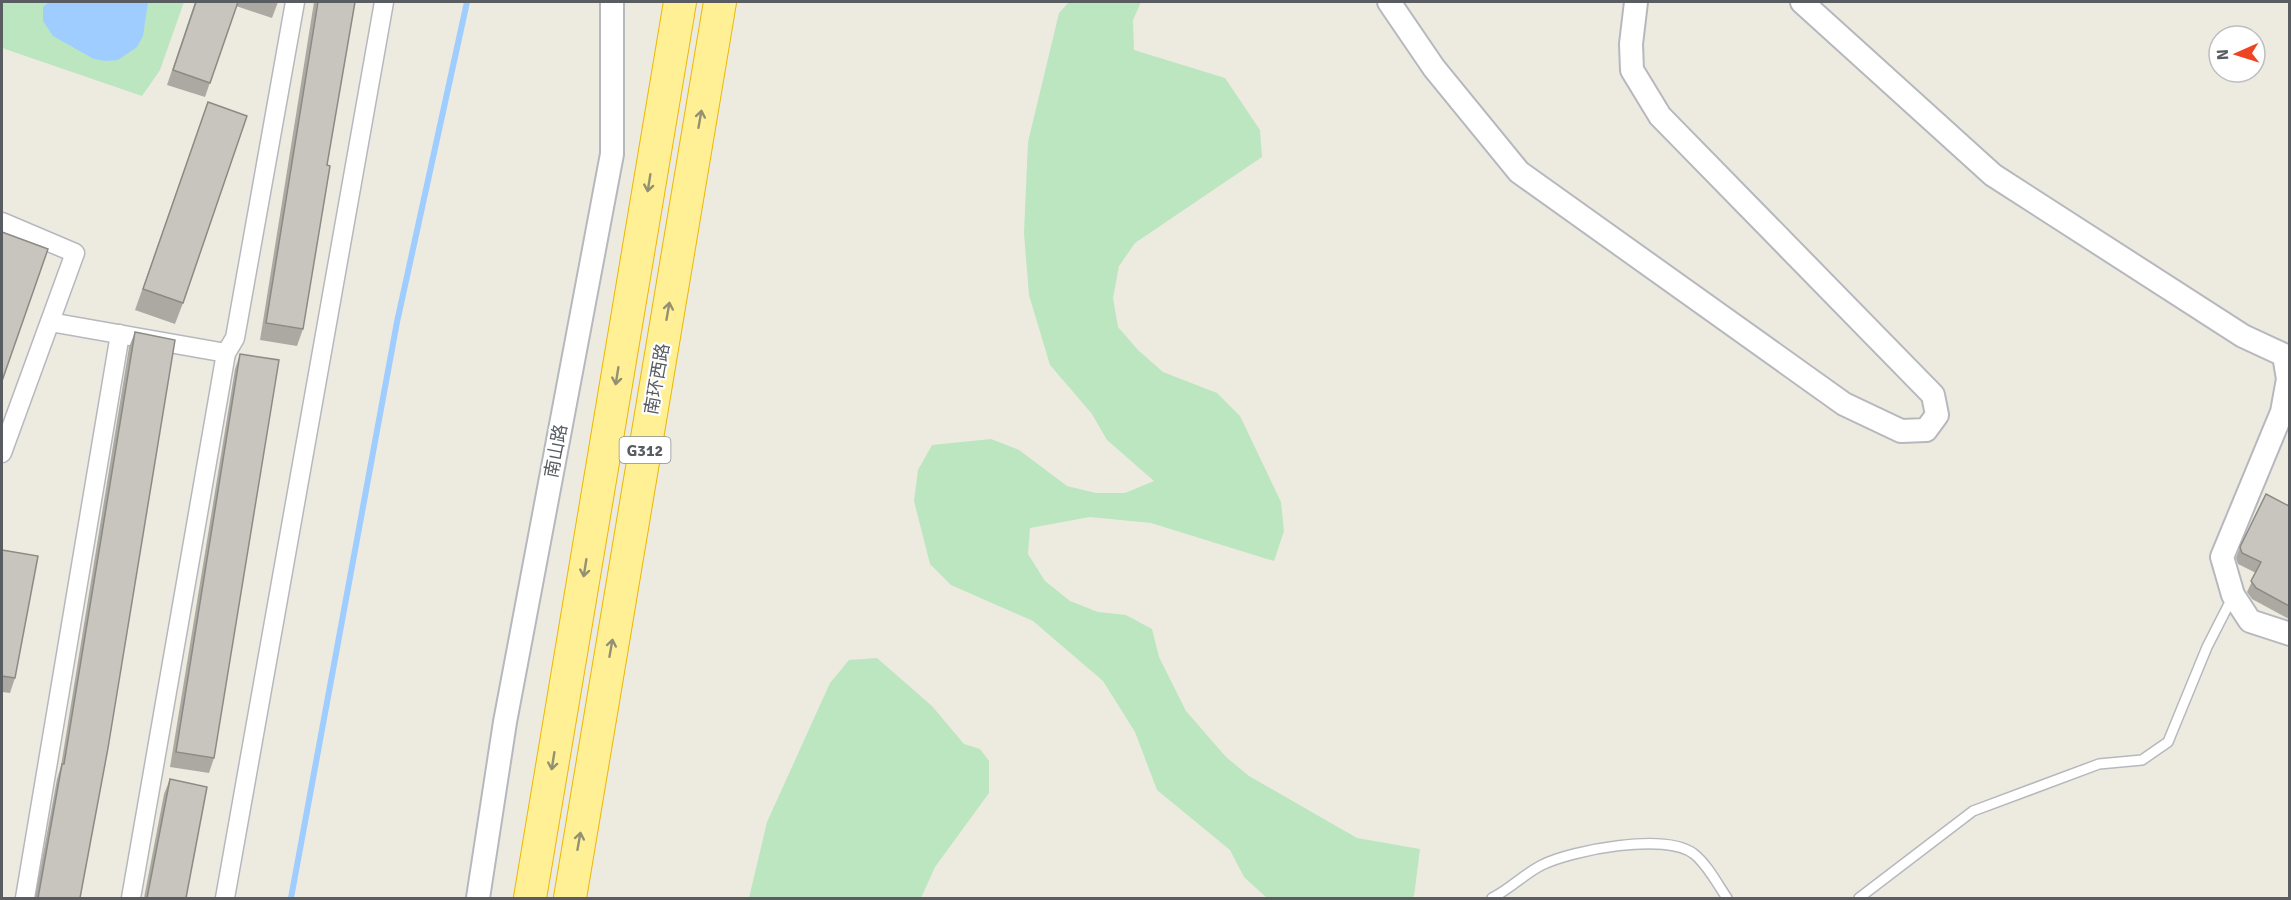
<svg xmlns="http://www.w3.org/2000/svg" width="2291" height="900" font-family="Signika,'Noto Sans SC',sans-serif">
	<style>
		.green { fill: #bbe6bf }
		.water { fill: #9fcdff }
		.lines { fill: none; stroke-linecap: round; stroke-linejoin: round }
		.stream { stroke: #9fcdff; stroke-width: 6 }
		.service-casing { stroke: #b6b8be; stroke-width: 12 }
		.minor-casing { stroke: #b6b8be; stroke-width: 21 }
		.tertiary-casing { stroke: #b6b8be; stroke-width: 26 }
		.trunk-casing { stroke: #eeb600; stroke-width: 34 }
		.service { stroke: #fff; stroke-width: 9 }
		.minor { stroke: #fff; stroke-width: 18 }
		.tertiary { stroke: #fff; stroke-width: 22 }
		.trunk { stroke: #fff095; stroke-width: 32 }
		.wall { fill: #aca9a3 }
		.building { fill: #c8c5be; stroke: #8c8a85; stroke-width: 1.5 }
		.oneway { stroke: #939074 }
		.labels { text-anchor: middle; stroke-width: 4.5; stroke-linejoin: round; paint-order: stroke }
		.shield { fill: #fff; stroke: #8b8e91; stroke-width: 1.5 }
		.shield-label { font-size: 16px; font-weight: bold; fill: #595d62 }
		.street-label { font-size: 18px; fill: #595d62; stroke: #fff }
	</style>
	<rect width="100%" height="100%" fill="#edebe0"/>
	<g class="green">
		<path d="M2,2H184L160,70L142,96L2,48Z"/>
		<path d="M1069,2H1141L1133,20L1134,50L1225,78L1260,130L1262,157L1135,243L1119,266L1113,298L1118,327L1138,350L1163,372L1217,393L1240,416L1281,502L1284,531L1274,561L1151,523L1090,517L1030,528L1028,554L1045,581L1070,601L1098,612L1126,615L1152,629L1159,657L1186,711L1226,757L1249,776L1357,838L1420,849L1414,896L1411,898H1267L1244,877L1230,850L1157,790L1135,732L1103,681L1033,621L951,585L930,564L914,501L918,470L932,445L991,439L1019,450L1067,486L1096,493H1125L1154,481L1107,440L1092,414L1050,365L1029,295L1024,233L1028,142L1059,13Z"/>
		<path d="M877,658L932,706L964,744L980,749L989,761V793L935,867L921,898H749L767,822L830,683L849,660Z"/>
	</g>
	<path class="water" d="M49,2H148L143,36L137,47L118,60L106,61L94,59L53,36L43,21V7Z"/>
	<g class="lines">
		<path class="stream" d="M291,898L397,322L467,2"/>
		<g class="service-casing">
			<g id="service">
				<path d="M1492,898C1510,889 1524,874 1542,865C1572,850 1666,832 1694,854C1707,864 1718,885 1727,898"/>
				<path d="M1859,898L1973,811L2099,764L2142,760L2168,742L2207,647L2232,598"/>
			</g>
		</g>
		<g class="minor-casing">
			<g id="minor">
				<path d="M2,222L75,253L2,453"/>
				<path d="M50,322L226,353L131,898"/>
				<path d="M226,353L235,338L295,2"/>
				<path d="M25,898L120,334"/>
				<path d="M225,898L384,2"/>
			</g>
		</g>
		<g class="tertiary-casing">
			<g id="tertiary">
				<path d="M1389,2L1434,68L1519,172L1844,404L1901,431L1926,430L1937,415L1933,395L1660,116L1632,70L1631,44L1636,2"/>
				<path d="M1802,2L1993,175L2243,336L2284,355L2288,379L2282,412L2222,557L2233,595L2250,621L2290,634"/>
				<path d="M478,898L505,722L612,154V2"/>
			</g>
		</g>
		<g class="trunk-casing">
			<g id="trunk">
				<path d="M530,898L680,2"/>
				<path d="M570,898L720,2"/>
			</g>
		</g>
		<use href="#service" class="service"/>
		<use href="#minor" class="minor"/>
		<use href="#tertiary" class="tertiary"/>
		<use href="#trunk" class="trunk"/>
	</g>
	<g class="wall">
		<path d="M195,2H278L272,18L236,6L205,97L167,85Z"/>
		<path d="M314,2H355L327,165L303,329L297,346L260,340Z"/>
		<path d="M208,102L183,303L175,324L135,310Z"/>
		<path d="M135,332L80,898H35L57,779L61,766L129,347Z"/>
		<path d="M240,354L214,758L209,773L170,767L235,369Z"/>
		<path d="M2289,506V619L2252,599L2247,592L2256,573L2238,564L2236,558L2240,547Z"/>
		<path d="M2,550L15,678L10,693L2,692Z"/>
		<path d="M170,779L186,898H144L164,794Z"/>
	</g>
	<g class="building">
		<path d="M196,2H238L210,83L173,70Z"/>
		<path d="M318,2H355L327,165L330,166L303,329L266,323Z"/>
		<path d="M208,102L247,116L183,303L143,289Z"/>
		<path d="M2,232L48,249L2,381Z"/>
		<path d="M135,332L175,340L108,748L80,898H38L62,764H64Z"/>
		<path d="M240,354L279,360L214,758L176,752Z"/>
		<path d="M2266,494L2289,506V606L2256,588L2251,581L2261,562L2242,553L2240,547Z"/>
		<path d="M2,550L38,556L15,678L2,676Z"/>
		<path d="M170,779L207,787L186,898H147Z"/>
	</g>
	<defs><path id="oneway-shaft" d="M-6 0H5M1.5-3L5.5 0L1.5 3" fill="none" stroke-width="1.6" stroke-linecap="round" stroke-linejoin="round" transform="scale(1.5)"/></defs>
	<g class="oneway">
		<use href="#oneway-shaft" transform="translate(700 119) rotate(-80)"/>
		<use href="#oneway-shaft" transform="translate(649 183) rotate(99)"/>
		<use href="#oneway-shaft" transform="translate(668 311) rotate(-80)"/>
		<use href="#oneway-shaft" transform="translate(617 376) rotate(99)"/>
		<use href="#oneway-shaft" transform="translate(585 568) rotate(99)"/>
		<use href="#oneway-shaft" transform="translate(611 648) rotate(-80)"/>
		<use href="#oneway-shaft" transform="translate(553 761) rotate(99)"/>
		<use href="#oneway-shaft" transform="translate(579 841) rotate(-80)"/>
	</g>
	<g class="labels">
		<rect class="shield" x="619.5" y="437" width="51" height="26" rx="4.5"/>
		<g class="shield-label">
			<text x="645" y="456">G312</text>
		</g>
		<g class="street-label">
			<text transform="translate(657 379) rotate(-80)" y="6">南环西路</text>
			<text transform="translate(556 451) rotate(-79)" y="6">南山路</text>
		</g>
	</g>
	<rect width="2291" height="900" fill="none" stroke="#595d62" stroke-width="6"/>
	<g transform="translate(2237 54) rotate(267)"><circle r="28" fill="#ffffff" stroke="#bdbec0" stroke-width="1.5"/>
	<path d="M0-4.5L10 22L0 15L-10 22Z" fill="#ef4424"/>
	<text y="-9" font-size="16" font-weight="bold" text-anchor="middle" fill="#595d62">N</text>
	</g>
</svg>
